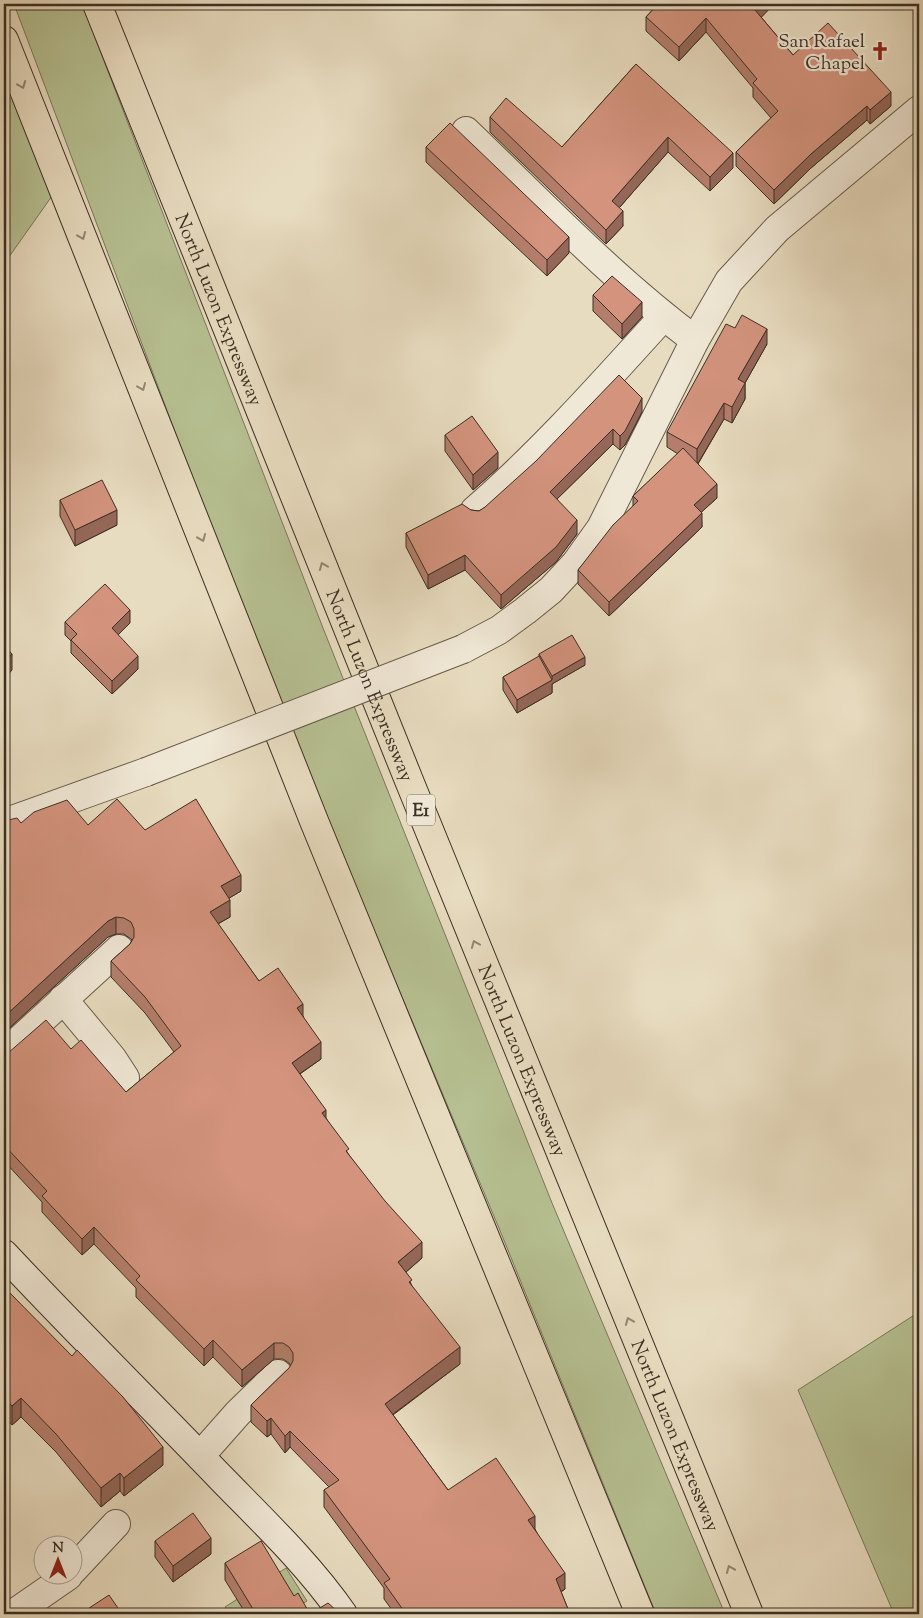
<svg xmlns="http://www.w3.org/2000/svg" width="923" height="1618" font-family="'Sorts Mill Goudy',serif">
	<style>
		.green { fill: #b6c092; stroke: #79785c }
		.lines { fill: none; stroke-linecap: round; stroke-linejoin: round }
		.street-casing { stroke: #675b4c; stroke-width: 30 }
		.secondary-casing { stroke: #3c3025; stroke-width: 30 }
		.highway-casing { stroke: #3c3025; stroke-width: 30 }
		.street { stroke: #f0e8d6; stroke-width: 28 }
		.secondary { stroke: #f0e8d6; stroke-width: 28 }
		.highway { stroke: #e8dcc0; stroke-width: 28 }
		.street-bridge-casing { stroke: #675b4c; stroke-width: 30; stroke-linecap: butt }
		.street-bridge { stroke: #f0e8d6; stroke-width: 28 }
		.wall { fill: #b57e6c; stroke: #3c3025 }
		.shaded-wall { fill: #946758; stroke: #3c3025 }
		.building { fill: #d3937d; stroke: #3c3025 }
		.oneway { stroke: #928672 }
		.labels { text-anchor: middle; stroke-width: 4.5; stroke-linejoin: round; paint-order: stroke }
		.shield { fill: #f0e8d6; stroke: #72675a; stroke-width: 1 }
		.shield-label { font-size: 18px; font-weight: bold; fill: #3c3025 }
		.poi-label { font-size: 19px; fill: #3c3025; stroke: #f0e8d6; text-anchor: end }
		.street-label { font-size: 19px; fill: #3c3025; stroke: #f0e8d6 }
	</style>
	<rect width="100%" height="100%" fill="#e8dcc0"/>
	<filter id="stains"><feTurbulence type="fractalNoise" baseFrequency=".004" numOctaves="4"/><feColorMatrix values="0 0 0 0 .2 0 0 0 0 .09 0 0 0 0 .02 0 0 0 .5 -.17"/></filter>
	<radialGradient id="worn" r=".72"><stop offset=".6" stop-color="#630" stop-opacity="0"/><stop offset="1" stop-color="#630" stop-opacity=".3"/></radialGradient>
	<g class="green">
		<path d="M14,4H82L323,628L552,1203L725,1614H656L501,1233L264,668Z"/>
		<path d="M4,68L52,196L4,264Z"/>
		<path d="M919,1312V1614H894L798,1390Z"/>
		<path d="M286,1568L307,1601L285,1614H230L225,1607Z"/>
	</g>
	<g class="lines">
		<g class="street-casing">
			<g id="street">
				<path d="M466,131C540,202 612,278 695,340"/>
				<path d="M475,510C543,451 603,383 663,317"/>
				<path d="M463,649L499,630L525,611L551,590L576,563L601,528L695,340L729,281L777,229L919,110"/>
				<path d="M4,823L146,772"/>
				<path d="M63,999L112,1058L125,1078"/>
				<path d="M4,1054L119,949"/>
				<path d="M200,1456L238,1413L278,1374"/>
				<path d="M72,1571L116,1524"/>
				<path d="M13,1614L68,1576"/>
			</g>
		</g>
		<g class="secondary-casing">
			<path id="secondary" d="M4,1254C75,1330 150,1404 222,1479C264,1522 309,1565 343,1614"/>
		</g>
		<g class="highway-casing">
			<g id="highway">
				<path id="s1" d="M97,4L410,783L749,1614"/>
				<path d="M4,40L314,821L640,1614"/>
			</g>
		</g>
		<use href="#street" class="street"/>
		<use href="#secondary" class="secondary"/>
		<use href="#highway" class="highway"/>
		<g class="street-bridge-casing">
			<path id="street-bridge" d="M146,772L463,649"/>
		</g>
		<use href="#street-bridge" class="street-bridge"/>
	</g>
	<g class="wall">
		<path d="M658,4H774L761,17L793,55L891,106L870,124L867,120L811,168L774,204L736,166V152L771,118L753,97V88L706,32L679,61L646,31V17Z"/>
		<path d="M911,4H919V12Z"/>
		<path d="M636,64L733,168L710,191L668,152L619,208L623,226L606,244L490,132V117L562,147Z"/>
		<path d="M426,147L569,253L547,276L426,162Z"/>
		<path d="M593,295L642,317L622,339L593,311Z"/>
		<path d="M767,344L745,383V399L732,423L724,419L698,464L717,498L701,512L702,527L609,616L578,584V570L633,506V496L678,454L667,447V432Z"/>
		<path d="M642,412L625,445L620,450L613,444L557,499L577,534L556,562L501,609L465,570L428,589L406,547V533L471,510L479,511Z"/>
		<path d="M445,435L498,468L473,490L445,451Z"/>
		<path d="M60,500L117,525L75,546L60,516Z"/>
		<path d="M65,622L130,623L118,635L138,669L112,694L71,653V641L65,635Z"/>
		<path d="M539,654L585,665L552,684V693L517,713L503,690V677L539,657Z"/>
		<path d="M4,821L21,823L88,825L145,830L241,891L229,898L230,917L218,924L259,981L303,1016L321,1059L300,1074L326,1118L349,1155L422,1258L406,1272L412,1286L460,1364L393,1415L448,1490L535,1529L565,1589L561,1592L570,1614H395L384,1599V1588L324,1507V1490L329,1487L290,1447L285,1453L271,1434L267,1437L251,1422V1405L289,1368L291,1366L289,1363L283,1359H274L242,1387L213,1357L204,1366L136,1297V1288L94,1244L82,1255L42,1212V1202L4,1161V1053L71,1049L126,1092L174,1052L145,1013L111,977V961L130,944L132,940L131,939L124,934H116L108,937L4,1033Z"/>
		<path d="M4,1272L9,1292L163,1465L124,1496L120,1491L101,1507L56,1452L21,1417L12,1425L4,1416Z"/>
		<path d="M155,1541L211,1554L173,1582L155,1557Z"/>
		<path d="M225,1563L294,1596L310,1614L337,1611L350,1614H246L225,1580Z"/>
	</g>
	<g class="shaded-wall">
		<path d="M761,4H774L755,24V10Z"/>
		<path d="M706,18V32L679,61V47Z"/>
		<path d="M891,92V106L870,124V110Z"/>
		<path d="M867,106V120L811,168L774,204V190L811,154Z"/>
		<path d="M668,137V152L612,216V201Z"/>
		<path d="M733,153V168L710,191V177Z"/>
		<path d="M623,211V226L606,244V230Z"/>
		<path d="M569,237V253L547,276V260Z"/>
		<path d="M642,302V317L622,339V324Z"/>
		<path d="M767,329V344L745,383V399L732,423V407L738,379Z"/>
		<path d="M642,398V412L625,445L620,450V436Z"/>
		<path d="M724,403V419L697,465V449Z"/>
		<path d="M613,429V444L550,506V492Z"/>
		<path d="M498,452V468L473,490V475Z"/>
		<path d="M717,484V498L694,519V505Z"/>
		<path d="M117,510V525L75,546V530Z"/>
		<path d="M702,513V527L609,616V602Z"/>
		<path d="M577,520V534L556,562L501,609V595Z"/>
		<path d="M465,555V570L428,589V575Z"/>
		<path d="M130,610V623L112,641V628Z"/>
		<path d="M12,654V670L6,677V692L4,695V663Z"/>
		<path d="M138,656V669L112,694V681Z"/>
		<path d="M585,657V665L552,684V693L517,713V700L552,680V676Z"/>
		<path d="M241,875V891L221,903V886Z"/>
		<path d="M230,900V917L210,928V912Z"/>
		<path d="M116,917V934L108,937L4,1033V1017L108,921Z"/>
		<path d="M303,1004V1021L297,1008Z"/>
		<path d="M321,1042V1059L292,1079V1063Z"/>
		<path d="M326,1110V1126L322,1113Z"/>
		<path d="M94,1227V1244L82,1255V1239Z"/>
		<path d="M422,1242V1258L398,1279V1262Z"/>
		<path d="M9,1279V1297L4,1302V1284Z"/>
		<path d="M213,1340V1357L204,1366V1349Z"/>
		<path d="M274,1343V1359L242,1387V1370Z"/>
		<path d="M460,1347V1364L385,1420V1404Z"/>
		<path d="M21,1398V1417L12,1425V1406Z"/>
		<path d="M271,1418V1434L267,1437V1421Z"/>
		<path d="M290,1431V1447L285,1453V1436Z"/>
		<path d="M163,1447V1465L124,1496V1478Z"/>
		<path d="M120,1473V1491L101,1507V1488Z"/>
		<path d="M535,1516V1532L528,1520Z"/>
		<path d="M211,1538V1554L173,1582V1566Z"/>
		<path d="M565,1573V1589L556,1595V1579Z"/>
	</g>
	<g class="building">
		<path d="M658,4H761L755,10L793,55L828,23L891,92L870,110L867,106L811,154L774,190L736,152L778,111L753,83L757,79L706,18L679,47L646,17Z"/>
		<path d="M636,64L733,153L710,177L668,137L612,201L623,211L606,230L490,117L506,98L562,147Z"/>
		<path d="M450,123L569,237L547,260L426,147Z"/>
		<path d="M612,276L642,302L622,324L593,295Z"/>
		<path d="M742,315L767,329L738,379L745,383L732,407L724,403L697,449L667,432L726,324L735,328Z"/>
		<path d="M619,375L642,398L625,431L620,436L613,429L550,492L577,520L556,547L501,595L465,555L428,575L406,533L462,504L471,510L479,511L485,507L536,461Z"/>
		<path d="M472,416L498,452L473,475L445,435Z"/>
		<path d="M683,448L717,484L694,505L702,513L609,602L578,570L613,525L638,501L633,496Z"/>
		<path d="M102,480L117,510L75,530L60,500Z"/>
		<path d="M105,584L130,610L112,628L138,656L112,681L71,640L77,634L65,622Z"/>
		<path d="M572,635L585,657L552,676L539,654Z"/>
		<path d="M4,645L12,654L4,663Z"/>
		<path d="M539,656L552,680L517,700L503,677Z"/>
		<path d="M117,799L145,830L196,799L241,875L221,886L230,900L210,912L259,981L278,968L303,1004L297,1008L321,1042L292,1063L326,1110L322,1113L349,1149L346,1151L385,1201L422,1242L398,1262L412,1280L409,1282L460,1347L385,1404L448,1490L496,1458L535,1516L528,1520L565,1573L556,1579L570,1614H406L384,1583L390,1579L324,1490L339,1480L290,1431L285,1436L271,1418L267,1421L251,1405L289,1368L293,1361V1353L289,1347L283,1343H274L242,1370L213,1340L204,1349L136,1280L140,1276L94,1227L82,1239L42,1196L47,1191L4,1145V1140L5,1139L4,1138V1053H8L46,1020L71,1049L81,1040L126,1092L181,1046L145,997L111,961L130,944L134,937V929L131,922L124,918L116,917L108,921L4,1017V821L17,818L21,823L34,812L67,800L88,825Z"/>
		<path d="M4,1272L9,1279L4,1284Z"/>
		<path d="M4,1287L72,1356L77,1350L123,1397L163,1447L124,1478L120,1473L101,1488L56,1434L21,1398L12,1406L4,1397Z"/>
		<path d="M193,1513L211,1538L173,1566L155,1541Z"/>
		<path d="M261,1541L294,1596L298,1593L310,1614L328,1603L337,1611H348L350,1614H256L225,1563Z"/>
		<path d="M109,1595L122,1614H80Z"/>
	</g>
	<defs><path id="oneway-chevron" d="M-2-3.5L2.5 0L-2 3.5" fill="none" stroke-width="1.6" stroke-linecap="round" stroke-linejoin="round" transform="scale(1.25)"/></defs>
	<g class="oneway">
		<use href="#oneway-chevron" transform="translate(22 85) rotate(68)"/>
		<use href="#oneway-chevron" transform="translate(82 236) rotate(68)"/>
		<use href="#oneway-chevron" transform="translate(142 387) rotate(68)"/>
		<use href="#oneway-chevron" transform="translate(202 538) rotate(68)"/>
		<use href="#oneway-chevron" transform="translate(323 566) rotate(-112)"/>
		<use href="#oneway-chevron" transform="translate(475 944) rotate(-112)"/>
		<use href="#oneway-chevron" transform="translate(629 1321) rotate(-112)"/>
		<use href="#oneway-chevron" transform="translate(730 1569) rotate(-112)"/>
	</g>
	<defs>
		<g id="church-bare" transform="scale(1.5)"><path d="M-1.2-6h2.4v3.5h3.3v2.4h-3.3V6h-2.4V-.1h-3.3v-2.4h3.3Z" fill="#8f2418" stroke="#f0e8d6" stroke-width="2.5" paint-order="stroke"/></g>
	</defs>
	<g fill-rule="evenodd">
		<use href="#church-bare" x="880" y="51"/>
	</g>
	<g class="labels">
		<rect class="shield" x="407" y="794.5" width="28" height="31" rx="4"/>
		<g class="shield-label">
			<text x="421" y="816">E1</text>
		</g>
		<g class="poi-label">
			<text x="865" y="47">San Rafael<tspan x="865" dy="22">Chapel</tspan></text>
		</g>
		<g class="street-label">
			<text dy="7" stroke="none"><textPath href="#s1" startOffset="329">North Luzon Expressway</textPath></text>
			<text dy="7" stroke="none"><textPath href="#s1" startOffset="734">North Luzon Expressway</textPath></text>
			<text dy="7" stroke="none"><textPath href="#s1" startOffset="1139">North Luzon Expressway</textPath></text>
			<text dy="7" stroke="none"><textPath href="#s1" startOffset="1544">North Luzon Expressway</textPath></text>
		</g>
	</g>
	<rect width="923" height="1618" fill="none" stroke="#e8dcc0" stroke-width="20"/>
	<rect x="5" y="5" width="913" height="1608" fill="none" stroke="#3c3025" stroke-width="2.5"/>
	<rect x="10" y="10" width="903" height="1598" fill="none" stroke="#3c3025"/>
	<g transform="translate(58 1560)"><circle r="24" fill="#f0e8d6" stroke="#a89e8f"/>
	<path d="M0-4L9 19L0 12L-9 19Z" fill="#8f2418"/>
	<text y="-8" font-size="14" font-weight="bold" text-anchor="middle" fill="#3c3025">N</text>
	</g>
	<rect width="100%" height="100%" filter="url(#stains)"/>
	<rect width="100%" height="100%" fill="url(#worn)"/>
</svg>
